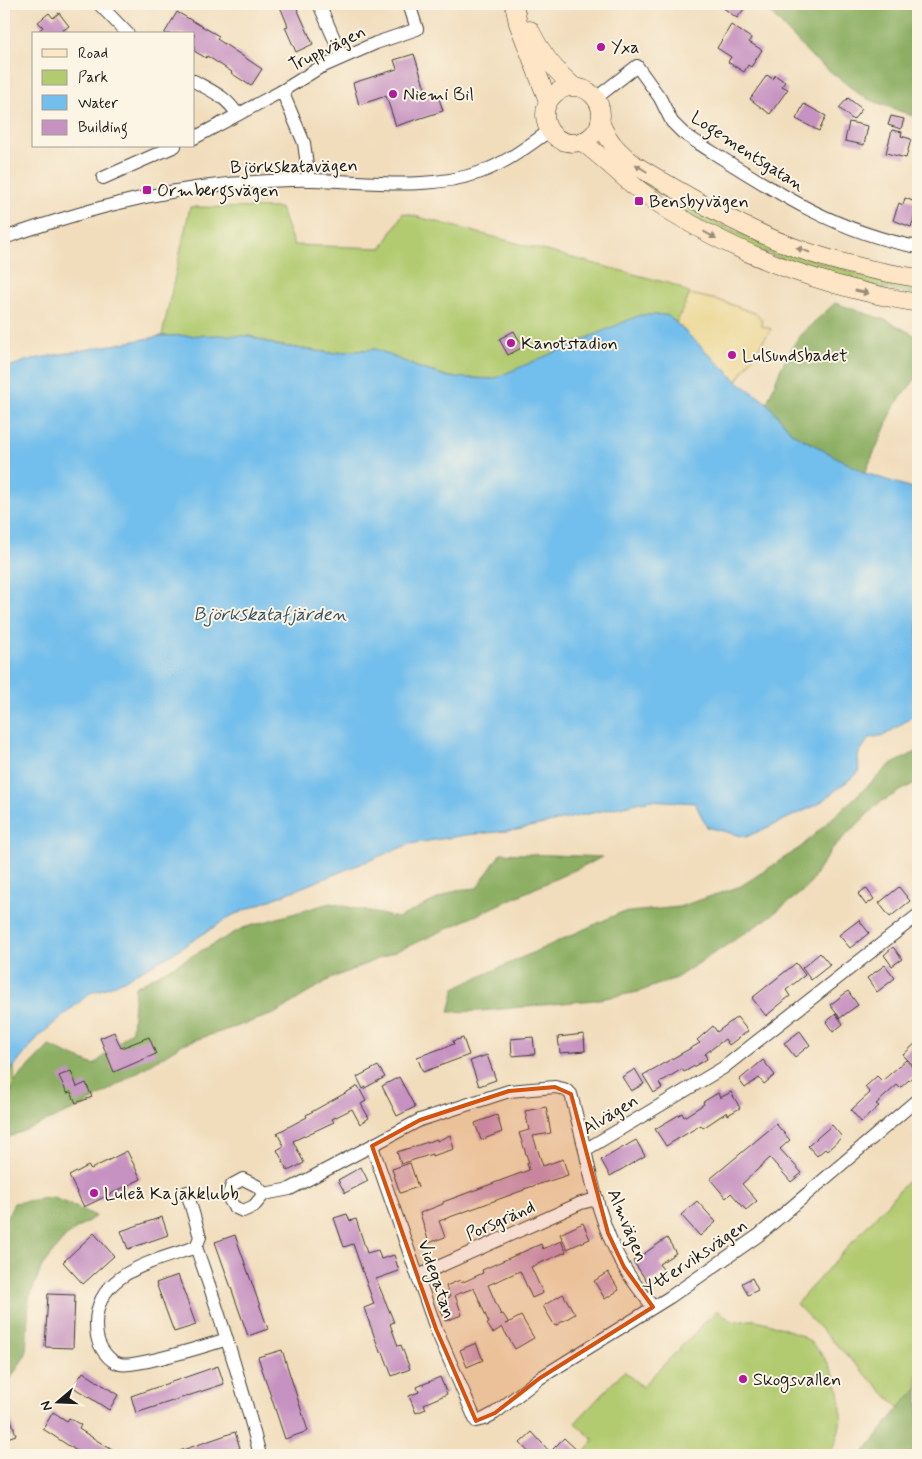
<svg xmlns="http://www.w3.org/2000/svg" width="922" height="1459" font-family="Mynerve,sans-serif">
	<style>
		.green { fill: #b2cb71; stroke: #677446 }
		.forest { fill: #8daf63; stroke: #546640 }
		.sand { fill: #eeda9e; stroke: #857b5d }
		.water { fill: #72beec; stroke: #476d84 }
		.building { fill: #c692c1 }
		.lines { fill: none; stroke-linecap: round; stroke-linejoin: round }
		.minor-casing { stroke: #3c3934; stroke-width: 14 }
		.secondary-casing { stroke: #3c3934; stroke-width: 19 }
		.minor { stroke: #fff; stroke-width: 12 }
		.secondary { stroke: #fde5c5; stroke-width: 18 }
		.oneway { fill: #988b79 }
		.marked { fill: #d4530e; fill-opacity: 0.2; stroke: #d4530e; stroke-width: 4; stroke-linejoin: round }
		.poi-dot { fill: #b5179e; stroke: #fcf5e5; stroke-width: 2 }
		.labels { text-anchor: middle; stroke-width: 4; stroke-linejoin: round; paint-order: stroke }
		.poi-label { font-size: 18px; fill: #1c1c1c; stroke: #fcf5e5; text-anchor: start }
		.street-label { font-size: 18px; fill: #1c1c1c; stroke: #fcf5e5 }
		.water-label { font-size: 19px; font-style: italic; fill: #3a5565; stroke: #fcf5e5 }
	</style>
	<rect width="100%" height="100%" fill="#fcf5e5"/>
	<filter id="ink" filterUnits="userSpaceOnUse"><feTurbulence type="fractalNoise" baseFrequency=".02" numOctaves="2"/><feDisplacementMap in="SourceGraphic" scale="10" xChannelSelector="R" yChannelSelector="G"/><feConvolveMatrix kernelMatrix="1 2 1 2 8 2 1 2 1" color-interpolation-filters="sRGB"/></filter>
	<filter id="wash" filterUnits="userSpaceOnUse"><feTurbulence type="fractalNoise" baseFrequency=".0096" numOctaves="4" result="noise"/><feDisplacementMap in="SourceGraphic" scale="20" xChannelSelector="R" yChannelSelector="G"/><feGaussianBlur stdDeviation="1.12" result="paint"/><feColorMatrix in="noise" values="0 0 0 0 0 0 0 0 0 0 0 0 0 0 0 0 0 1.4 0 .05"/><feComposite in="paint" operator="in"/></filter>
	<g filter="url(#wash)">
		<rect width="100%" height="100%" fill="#f1ddbc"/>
		<g class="green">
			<path d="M630,169L665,193L709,219L759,242L868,277L918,287V294C845,284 771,260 706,224C679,210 653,189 627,172Z"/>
			<path d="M190,207L280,208L294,245L382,248L403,213L675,285L690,294L676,323L671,318L575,344L493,379L450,377L419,368L375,349L331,353L276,345L250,336H162Z"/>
			<path d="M14,1067L15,1096L4,1110V1079Z"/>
			<path d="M918,1170V1388L899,1408L796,1304Z"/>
			<path d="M717,1310C721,1313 727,1319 733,1321C739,1323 748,1319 755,1320C761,1321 768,1323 774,1325C785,1329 799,1333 809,1341C842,1369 851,1418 829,1455H582L594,1440L575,1423L624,1371L642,1387Z"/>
		</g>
		<g class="forest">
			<path d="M762,4H918V118L863,97L813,58Z"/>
			<path d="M835,303L888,321L918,337V371L916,378L895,405L865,473L792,433L767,403L781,368L799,336Z"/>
			<path d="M918,751V781L879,803L831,850L807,888L765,920L676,978L638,992L594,1000L480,1011L449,1012L455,988L620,913L679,907L741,886L801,847L890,765Z"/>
			<path d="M501,853L603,857L418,942L330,979L274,1014L183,1044L83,1106L4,1139V1109L16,1080L49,1046L94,1065L132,1030L135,987L243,928L330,903L398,918L456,890L477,888Z"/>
			<path d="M52,1197L96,1216L66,1236L42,1266L29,1298L26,1354L4,1389V1223L14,1203Z"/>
			<path d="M918,1388V1455H862L899,1408Z"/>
		</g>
		<path class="sand" d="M690,294L721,301L757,314L761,319L762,326L771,329L737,381L676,323Z"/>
		<path class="water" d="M640,315H667L671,318L737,381L767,403L792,433L865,473L918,490V713L885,735L869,738L858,755L859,772L817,805L746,837L707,827L695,803L650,800L517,830L466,835L410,844L233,915L167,957L112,986L90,993L39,1036L4,1079V369L28,360L162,336L219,335L250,336L276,345L331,353L376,349L419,368L449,377L493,379Z"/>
		<g id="blocks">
			<g class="building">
				<path d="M279,4H295L313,44L296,52L285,27L288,26Z"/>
				<path d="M718,4H748L737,18Z"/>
				<path d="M177,12L219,36L217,39L262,69L251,86L231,73L232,72L207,56L206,58L194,51V34H164Z"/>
				<path d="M49,13L53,18L59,13L69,26L58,34H35L43,27L38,22Z"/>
				<path d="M731,25L751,38L749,42L762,50L751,67L748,65L744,72L728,62L731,57L717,48Z"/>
				<path d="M414,54L427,95L437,92L443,111L396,126L386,96L359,105L353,83L397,69L394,60Z"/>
				<path d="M767,75L773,79L775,75L785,82L782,86L788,89L770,114L750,99Z"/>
				<path d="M848,98L862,109L853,120L839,108Z"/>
				<path d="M804,104L826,116L819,131L796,119Z"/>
				<path d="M891,116L904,119L901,129L888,125Z"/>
				<path d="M849,122L868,126L864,145L845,141Z"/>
				<path d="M892,130L902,132L901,136L911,139L906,158L886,153Z"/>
				<path d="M905,198L918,203L916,210H917L911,227L893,220L899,203L903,205Z"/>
				<path d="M514,331L523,347L508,355L499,339Z"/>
				<path d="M899,887L910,901L890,917L879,903Z"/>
				<path d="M866,888L874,899L866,905L858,894Z"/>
				<path d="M859,920L869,933L850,948L839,935Z"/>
				<path d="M893,947L902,959L892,966L884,955Z"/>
				<path d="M820,953L830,965L811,980L802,968Z"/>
				<path d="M796,963L805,975L786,990L790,996L766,1016L752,998Z"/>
				<path d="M885,965L895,978L877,992L867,978Z"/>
				<path d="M848,991L858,1005L840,1018L830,1005Z"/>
				<path d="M836,1014L843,1024L833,1032L826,1022Z"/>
				<path d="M737,1017L748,1031L729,1045L725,1039L705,1054L707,1059L684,1072L682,1069L659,1083L662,1088L654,1093L643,1075L700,1043L697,1040L713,1026L717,1032Z"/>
				<path d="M800,1031L810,1045L795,1057L784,1043Z"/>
				<path d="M114,1032L121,1048L149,1037L156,1054L114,1072L100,1038Z"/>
				<path d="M584,1034L585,1051L560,1053L558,1037Z"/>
				<path d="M533,1037L535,1054L512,1056L511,1039Z"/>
				<path d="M463,1038L469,1055L423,1072L417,1057L454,1044L453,1041Z"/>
				<path d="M918,1041V1058L912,1064L903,1055Z"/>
				<path d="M487,1055L496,1080L479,1086L470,1061Z"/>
				<path d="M763,1060L775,1075L764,1084L759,1078L745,1088L739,1080Z"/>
				<path d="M906,1060L917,1073L900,1088L897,1085L876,1104L879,1106L861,1122L851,1110L870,1093L865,1087L877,1076L882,1081Z"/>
				<path d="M378,1066L385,1077L363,1089L357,1077Z"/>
				<path d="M635,1069L644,1084L631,1091L622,1077Z"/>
				<path d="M71,1071L77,1087L86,1083L92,1097L76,1103L71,1092L67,1093L59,1076Z"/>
				<path d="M399,1077L415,1107L397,1116L382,1086Z"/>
				<path d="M358,1086L366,1101L361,1104L369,1118L360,1124L352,1109L332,1119L334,1122L293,1141L304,1163L288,1171L277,1150L284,1146L277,1133L307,1117L306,1115Z"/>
				<path d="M731,1092L740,1108L728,1115L727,1112L703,1128L701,1125L666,1146L655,1129L682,1113L684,1117L704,1104L703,1102L718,1093L720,1098Z"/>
				<path d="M546,1107L551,1133L533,1136L543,1166L563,1159L568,1175L524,1189V1190L439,1221L445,1237L429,1243L420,1213L443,1204V1202L529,1170L527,1163H529L519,1133L529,1130L525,1111Z"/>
				<path d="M497,1115L502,1132L481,1140L475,1123Z"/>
				<path d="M776,1124L790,1140L780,1149L802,1173L791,1182L770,1158L742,1184L757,1201L746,1210L731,1193L726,1198L710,1179Z"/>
				<path d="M832,1125L842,1137L827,1151L825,1149L817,1156L808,1146Z"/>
				<path d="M450,1135L454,1149L432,1156V1154L401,1164L397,1152L437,1139V1141Z"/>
				<path d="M636,1140L645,1156L610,1176L601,1160Z"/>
				<path d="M127,1151L141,1179L84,1207L69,1176L88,1166L91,1169Z"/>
				<path d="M410,1163L418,1187L400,1193L392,1169Z"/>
				<path d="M361,1167L368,1181L345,1193L338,1180Z"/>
				<path d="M697,1201L716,1222L700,1236L681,1215Z"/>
				<path d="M347,1214L350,1221L356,1219L367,1253L378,1250L381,1259L394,1255L399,1271L376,1279L394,1322L390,1324L398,1346L401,1345L410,1369L392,1376L383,1352H380L364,1308L374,1304L353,1244L344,1247L334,1218Z"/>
				<path d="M162,1217L168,1235L128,1249L121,1231Z"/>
				<path d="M583,1223L590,1239L567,1249L560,1234Z"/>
				<path d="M94,1233L114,1256L83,1284L63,1262Z"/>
				<path d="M235,1235L268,1329L248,1336L215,1242Z"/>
				<path d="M667,1238L676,1253L659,1264L665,1272L648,1283L633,1261Z"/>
				<path d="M561,1241L566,1252L531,1267L543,1293L532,1298L520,1271L488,1285L501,1315L503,1314L509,1323L506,1324L521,1316L534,1338L515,1349L502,1327L493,1333L487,1324L489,1323L474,1288L455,1295L462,1315L445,1321L438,1301L450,1297L446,1286L460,1280L461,1283L483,1273L482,1270L541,1244L543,1249Z"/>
				<path d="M608,1272L619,1290L605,1299L594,1281Z"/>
				<path d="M178,1275L196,1325L174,1332L156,1283Z"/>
				<path d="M752,1278L758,1290L748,1295L742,1283Z"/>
				<path d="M48,1294L75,1295L73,1348L45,1347Z"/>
				<path d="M563,1294L575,1314L555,1326L543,1306Z"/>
				<path d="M476,1343L483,1360L467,1367L460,1350Z"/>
				<path d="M282,1350L308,1431L285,1439L258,1357Z"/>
				<path d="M218,1366L224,1384L136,1413L131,1396Z"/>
				<path d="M83,1372L118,1395L109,1410L73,1387Z"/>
				<path d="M440,1377L447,1394L424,1404L426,1409L416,1413L409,1396L419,1392L417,1387Z"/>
				<path d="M6,1403L16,1435L4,1439V1404Z"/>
				<path d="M53,1412L67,1421L69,1418L81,1425L79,1429L120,1455H83L43,1429Z"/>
				<path d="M235,1432L240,1448L219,1455H174V1453Z"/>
				<path d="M532,1432L550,1452L564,1438L582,1455H531L520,1443Z"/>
			</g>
		</g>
	</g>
	<g filter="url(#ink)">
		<use href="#blocks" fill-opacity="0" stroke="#3c3934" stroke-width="1"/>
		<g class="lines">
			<g class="minor-casing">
				<g id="minor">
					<path d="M99,4L128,34"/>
					<path d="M319,4L342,57"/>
					<path d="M194,81C211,91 226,96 237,114"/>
					<path d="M282,91L304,143L309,180"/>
					<path d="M596,98L637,66L660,98L672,122L683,133L698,143C769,188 834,232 918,247"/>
					<path d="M194,138L282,91L319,68L376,43L417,29L409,4"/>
					<path d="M103,178L175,146"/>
					<path d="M4,238C76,213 151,191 228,184C256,182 284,179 312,180C367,181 428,191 481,172C506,163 528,146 549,131"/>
					<path d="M372,1146L436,1329L476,1421L484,1419L495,1413L540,1378L670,1297L759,1235L918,1099"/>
					<path d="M585,1150C593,1189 603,1231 624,1267C632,1281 643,1294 653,1307"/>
					<path d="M187,1192L200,1237L196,1247C220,1315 242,1385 260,1455"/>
					<path d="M264,1194L257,1186L243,1179L232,1185L228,1197L234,1207L243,1211L254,1206L264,1194L290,1189L420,1120L509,1091L555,1087L564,1089L571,1094L585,1150L723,1068L918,915"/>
					<path d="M196,1247C152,1262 87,1274 97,1336C99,1347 108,1361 120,1364C134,1368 209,1345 227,1339"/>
					<path d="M418,1276L581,1203L597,1199"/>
				</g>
			</g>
			<g class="secondary-casing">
				<g id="secondary">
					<path d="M514,4L518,23L548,101"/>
					<path d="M530,30C541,53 554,70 573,86"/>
					<circle cx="573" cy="115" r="28"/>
					<path d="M600,121C607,141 619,152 635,165C685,195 745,230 799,249C838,263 878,272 918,278"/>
					<path d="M582,142C605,158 623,179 646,195C728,253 820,286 918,303"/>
				</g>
			</g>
			<use href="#minor" class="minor"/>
			<use href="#secondary" class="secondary"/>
		</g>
		<defs><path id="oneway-solid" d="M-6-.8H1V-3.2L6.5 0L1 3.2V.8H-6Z" transform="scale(1.25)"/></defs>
		<g class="oneway">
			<use href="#oneway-solid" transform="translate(641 168) rotate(-148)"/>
			<use href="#oneway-solid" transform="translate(710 235) rotate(29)"/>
			<use href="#oneway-solid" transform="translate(803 250) rotate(-161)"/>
			<use href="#oneway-solid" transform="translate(862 292) rotate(12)"/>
		</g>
	</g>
	<path class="marked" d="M555,1087L571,1094L608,1233L624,1267L653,1307L540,1378L495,1413L476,1421L436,1329L372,1146L420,1120L509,1091Z"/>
	<g class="poi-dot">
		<circle cx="601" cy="47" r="5"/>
		<circle cx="393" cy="94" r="5"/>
		<rect x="142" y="185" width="10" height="10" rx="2.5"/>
		<rect x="634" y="196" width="10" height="10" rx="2.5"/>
		<circle cx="511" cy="343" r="5"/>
		<circle cx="732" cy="355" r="5"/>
		<circle cx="94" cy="1193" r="5"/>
		<circle cx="743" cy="1379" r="5"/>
	</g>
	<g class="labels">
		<g class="poi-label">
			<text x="611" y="53">Yxa</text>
			<text x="403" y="100">Niemi Bil</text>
			<text x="157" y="196">Ormbergsvägen</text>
			<text x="649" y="207">Bensbyvägen</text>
			<text x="521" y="349">Kanotstadion</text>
			<text x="742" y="361">Lulsundsbadet</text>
			<text x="104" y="1199">Luleå Kajakklubb</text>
			<text x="753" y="1385">Skogsvallen</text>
		</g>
		<g class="street-label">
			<text transform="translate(327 48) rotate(-26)" y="6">Truppvägen</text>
			<text transform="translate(748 151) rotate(33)" y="6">Logementsgatan</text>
			<text transform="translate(294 166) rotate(-1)" y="6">Björkskatavägen</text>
			<text transform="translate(610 1114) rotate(-31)" y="6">Alvägen</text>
			<text transform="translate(500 1220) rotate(-24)" y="6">Porsgränd</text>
			<text transform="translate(628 1225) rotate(67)" y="6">Almvägen</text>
			<text transform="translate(695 1257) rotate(-34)" y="6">Ytterviksvägen</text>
			<text transform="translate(437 1279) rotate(71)" y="6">Videgatan</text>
		</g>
		<g class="water-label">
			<text x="270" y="620">Björkskatafjärden</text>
		</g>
	</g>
	<rect width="922" height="1459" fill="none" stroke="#fcf5e5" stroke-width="20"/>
	<rect x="32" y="32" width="162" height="115" fill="#fcf5e5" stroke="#a29e95"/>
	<rect x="42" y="49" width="25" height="8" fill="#fde5c5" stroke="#a29e95"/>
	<text x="78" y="58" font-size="15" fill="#1c1c1c">Road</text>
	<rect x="42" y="70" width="25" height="15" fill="#b2cb71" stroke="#a29e95"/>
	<text x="78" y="82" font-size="15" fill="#1c1c1c">Park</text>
	<rect x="42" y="95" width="25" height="15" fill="#72beec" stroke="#a29e95"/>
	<text x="78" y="108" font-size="15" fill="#1c1c1c">Water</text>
	<rect x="42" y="120" width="25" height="15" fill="#c692c1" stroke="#a29e95"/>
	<text x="78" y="132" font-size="15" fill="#1c1c1c">Building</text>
	<g transform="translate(58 1402) rotate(251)" stroke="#fcf5e5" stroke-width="4" paint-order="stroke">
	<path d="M0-4L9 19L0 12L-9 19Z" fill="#1c1c1c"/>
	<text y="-8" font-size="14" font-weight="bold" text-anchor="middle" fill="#1c1c1c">N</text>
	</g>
</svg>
